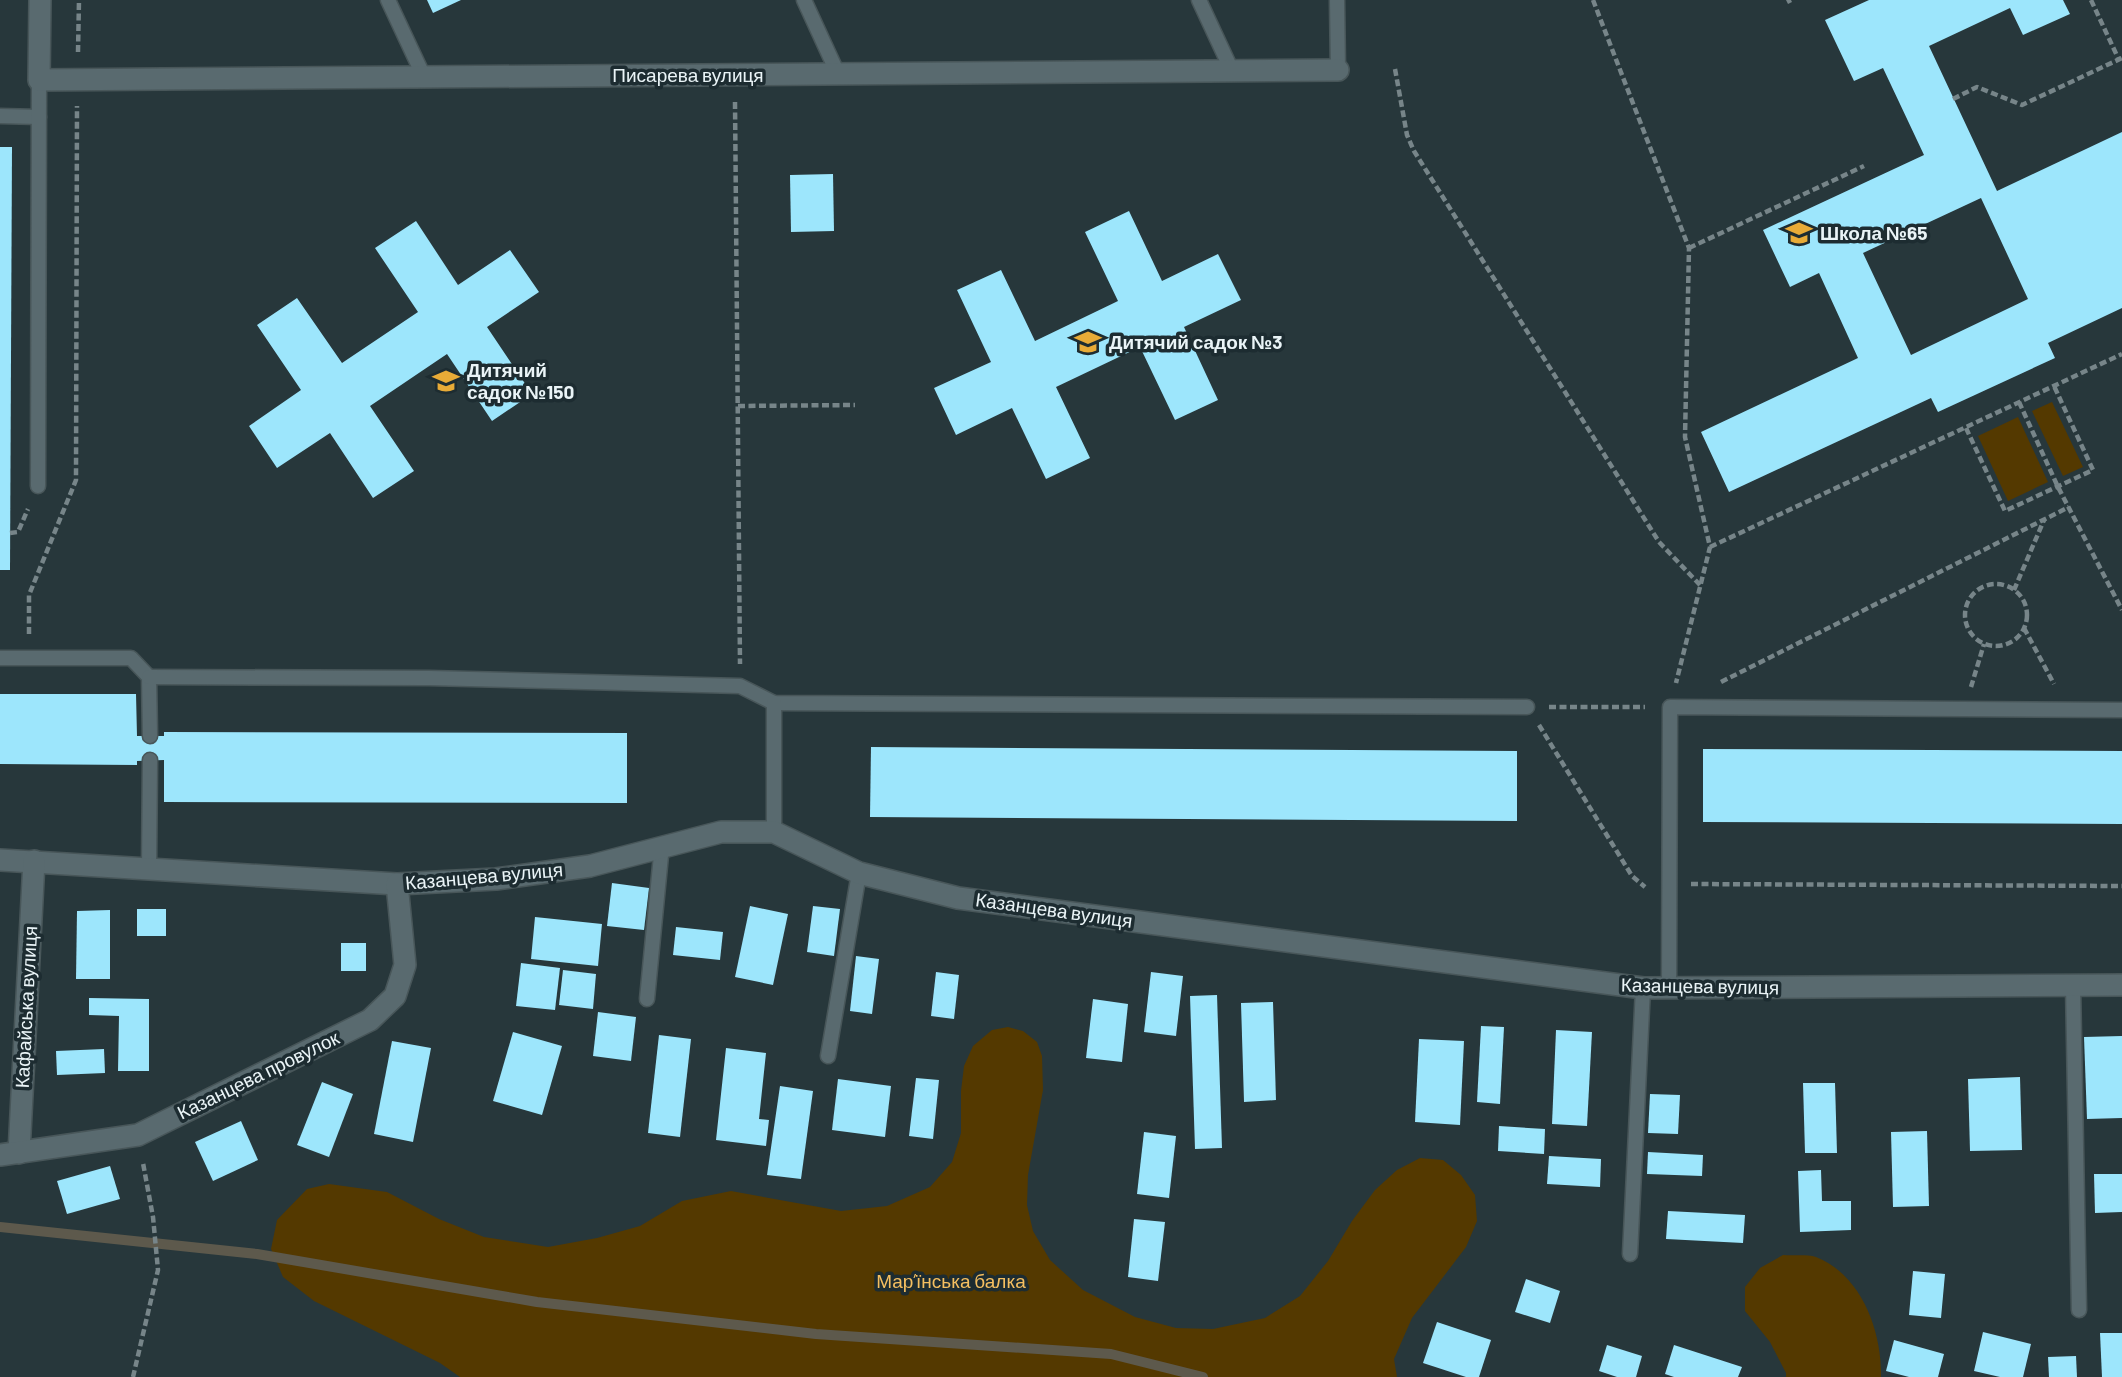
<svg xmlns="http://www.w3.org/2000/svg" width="2122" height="1377" font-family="Barlow,sans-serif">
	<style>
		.green { fill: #543900 }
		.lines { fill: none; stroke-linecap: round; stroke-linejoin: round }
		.stream { stroke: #5d594c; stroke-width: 10 }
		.building { fill: #9de6fc; fill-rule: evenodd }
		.lane-casing { stroke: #485659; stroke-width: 17 }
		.street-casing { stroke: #485659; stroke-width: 24 }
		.path { stroke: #778589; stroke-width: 4.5; stroke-dasharray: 7 3.5; stroke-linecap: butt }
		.lane { stroke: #596a6f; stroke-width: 14 }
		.street { stroke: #596a6f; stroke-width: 21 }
		.labels { text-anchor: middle; stroke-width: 7; stroke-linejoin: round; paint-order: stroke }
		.street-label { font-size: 19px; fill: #eaf4f7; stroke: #1d2c31 }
		.poi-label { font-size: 19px; font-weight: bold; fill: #eaf4f7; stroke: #1d2c31; text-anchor: start }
		.park-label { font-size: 19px; fill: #f5bf60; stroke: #1d2c31 }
	</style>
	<rect width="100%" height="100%" fill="#27373b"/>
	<g class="green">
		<path d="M2052,402L2083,467L2063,476L2032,411Z"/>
		<path d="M2018,417L2048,482L2008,501L1978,436Z"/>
		<path d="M1008,1027L1023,1031L1037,1042L1042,1056L1043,1090L1028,1175L1027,1205L1033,1231L1050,1260L1083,1290L1135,1317L1176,1328L1213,1329L1265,1318L1300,1296L1328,1261L1352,1221L1375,1190L1397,1170L1420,1158L1443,1160L1461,1175L1475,1195L1477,1221L1466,1247L1412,1318L1394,1359L1397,1377H460L440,1363L314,1301L283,1277L271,1249L277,1220L307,1189L329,1184L387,1192L439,1219L484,1237L548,1247L597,1238L640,1226L682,1201L731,1191L841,1211L887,1206L930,1187L952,1162L961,1133V1091L964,1066L973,1046L992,1030Z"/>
		<path d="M1783,1255C1793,1256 1807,1254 1816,1257C1862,1275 1882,1332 1881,1377H1786V1373L1770,1342L1745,1311V1287L1760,1268Z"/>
	</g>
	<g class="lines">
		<path class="stream" d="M0,1227L257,1254L537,1302L816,1334L1111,1354L1203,1377"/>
	</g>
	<g class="building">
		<path d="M427,0H461L433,13Z"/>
		<path d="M1869,0H2063L2070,14L2023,35L2010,8L1929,46L1997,191L2122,132V308L2048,343L2055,358L1938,412L1931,398L1729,492L1701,432L1858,358L1819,273L1790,287L1763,230L1924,155L1883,68L1854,81L1825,20ZM1981,198L2028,299L1911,355L1863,253Z"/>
		<path d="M0,147H12L10,570H0Z"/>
		<path d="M833,174L834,231L791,232L790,175Z"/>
		<path d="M1129,211L1162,281L1218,254L1241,300L1184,327L1218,400L1175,420L1140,347L1056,387L1090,458L1046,479L1012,408L956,435L934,388L991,362L957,290L1001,270L1035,341L1118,301L1085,232Z"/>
		<path d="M416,221L458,285L510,250L539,292L487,327L532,394L492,421L447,354L370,406L414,471L373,498L330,433L277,468L249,426L301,390L257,325L297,298L342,363L418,312L375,248Z"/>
		<path d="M0,694H136L137,736H164V732L627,733V803L164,802V760L137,761V765L0,764Z"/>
		<path d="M871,747L1517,751V821L870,817Z"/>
		<path d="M1703,749L2122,751V824L1703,822Z"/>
		<path d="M612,883L649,888L644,930L607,926Z"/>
		<path d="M750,906L788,914L773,985L735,977Z"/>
		<path d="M813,906L840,909L834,956L807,952Z"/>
		<rect x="137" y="909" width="29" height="27"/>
		<path d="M110,910V979H76L77,911Z"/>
		<path d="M535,917L602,924L598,966L531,959Z"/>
		<path d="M676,927L723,932L720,960L673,955Z"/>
		<rect x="341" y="943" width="25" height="28"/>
		<path d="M856,956L879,959L872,1014L850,1011Z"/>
		<path d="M521,963L560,968L555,1010L516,1006Z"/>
		<path d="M563,970L596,974L593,1009L559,1005Z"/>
		<path d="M936,972L959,975L954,1019L931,1016Z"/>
		<path d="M1151,972L1183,976L1176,1036L1144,1032Z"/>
		<path d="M1217,995L1222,1148L1195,1149L1190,996Z"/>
		<path d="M89,998L149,999V1071H118L119,1016L89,1015Z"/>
		<path d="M1093,999L1128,1004L1122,1062L1086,1058Z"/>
		<path d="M1273,1002L1276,1100L1244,1102L1241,1003Z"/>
		<path d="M598,1012L636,1017L631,1061L593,1056Z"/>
		<path d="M1481,1026L1504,1027L1500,1104L1477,1102Z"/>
		<path d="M1556,1030L1592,1032L1587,1126L1552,1124Z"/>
		<path d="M513,1032L562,1046L542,1115L493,1101Z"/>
		<path d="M659,1035L691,1039L680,1137L648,1133Z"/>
		<path d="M2122,1036V1118L2087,1119L2084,1037Z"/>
		<path d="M1419,1039L1464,1041L1460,1125L1415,1122Z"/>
		<path d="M392,1041L431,1048L413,1142L374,1134Z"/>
		<path d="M726,1048L766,1053L759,1119L769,1120L766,1146L716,1140Z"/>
		<path d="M104,1049L105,1073L57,1075L56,1051Z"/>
		<path d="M2020,1077L2022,1150L1970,1151L1968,1079Z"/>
		<path d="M916,1078L939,1080L933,1139L909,1136Z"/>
		<path d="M838,1079L891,1086L885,1137L832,1130Z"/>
		<path d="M322,1082L353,1094L329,1157L297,1145Z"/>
		<path d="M1803,1083H1835L1837,1153H1805Z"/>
		<path d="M780,1086L813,1091L801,1179L767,1175Z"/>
		<path d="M1650,1094L1680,1095L1678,1134L1648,1133Z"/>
		<path d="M241,1121L258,1160L213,1181L195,1142Z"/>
		<path d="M1499,1126L1545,1129L1544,1154L1498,1151Z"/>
		<path d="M1927,1131L1929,1206L1893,1207L1891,1132Z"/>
		<path d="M1144,1132L1176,1136L1169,1198L1137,1194Z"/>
		<path d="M1648,1152L1703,1155L1702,1176L1647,1174Z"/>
		<path d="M1549,1156L1601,1159L1600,1187L1547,1184Z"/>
		<path d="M110,1166L120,1199L67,1214L57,1181Z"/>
		<path d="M1821,1170L1822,1201H1851V1230L1800,1232L1798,1171Z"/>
		<path d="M2094,1174H2122V1212L2095,1213Z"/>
		<path d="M1668,1211L1745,1215L1743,1243L1666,1239Z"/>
		<path d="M1134,1219L1165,1222L1158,1281L1128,1277Z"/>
		<path d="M1913,1271L1945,1274L1941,1318L1909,1315Z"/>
		<path d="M1526,1279L1560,1291L1550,1323L1515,1312Z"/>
		<path d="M1437,1322L1491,1340L1479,1377H1466L1423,1363Z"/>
		<path d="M1983,1332L2031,1344L2023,1377H2000L1974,1371Z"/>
		<path d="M2100,1333H2122V1377H2102Z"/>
		<path d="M1894,1340L1944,1354L1938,1377H1909L1886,1371Z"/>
		<path d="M1607,1345L1642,1356L1636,1377H1617L1599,1371Z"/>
		<path d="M1674,1345L1742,1367L1738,1377H1674L1665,1374Z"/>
		<path d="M2076,1356L2077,1377H2049L2048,1357Z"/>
	</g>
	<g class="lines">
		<g class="lane-casing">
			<g id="lane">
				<path d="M388,0L424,77"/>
				<path d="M804,0L838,74"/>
				<path d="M1199,0L1232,71"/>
				<path d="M1337,0L1338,70"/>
				<path d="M0,116L39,117"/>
				<path d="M38,486L39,80"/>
				<path d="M0,658H131L149,677L150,736"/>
				<path d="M149,677L429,678L740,686L774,703L1527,707"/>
				<path d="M774,703V832"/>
				<path d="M149,868L150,760"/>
				<path d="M2073,985L2079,1310"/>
				<path d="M1669,989L1670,707L2122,710"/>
				<path d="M647,999L662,845"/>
				<path d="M828,1056L859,873"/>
				<path d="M1630,1254L1643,988"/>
			</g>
		</g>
		<g class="street-casing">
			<g id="street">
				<path d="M40,0L39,80L1338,70"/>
				<path d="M0,860L397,884L496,879L590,866L721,832H774L859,873L958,898L1643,988L2122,985"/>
				<path d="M19,1153L34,861"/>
				<path d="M0,1155L138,1135L370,1020L395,996L405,965L397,884"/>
			</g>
		</g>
		<g class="path">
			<path d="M1593,0L1689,248L1685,437L1710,547L1676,683"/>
			<path d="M2091,0L2119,60"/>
			<path d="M1787,2L1791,0"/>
			<path d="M78,52L79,0"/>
			<path d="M1395,69L1407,135L1414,151L1659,542L1700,585"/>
			<path d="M1953,99L1977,87L2022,105L2122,58"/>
			<path d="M735,102L740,664"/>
			<path d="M1689,248L1864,166"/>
			<path d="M2019,402L2058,487L2122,610"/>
			<path d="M738,406L855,405"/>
			<path d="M1966,428L2005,511L2093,470L2054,386"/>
			<path d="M10,533L18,532L28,509"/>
			<path d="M1710,547L2122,354"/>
			<circle cx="1996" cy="615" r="31"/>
			<path d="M2014,590L2044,520"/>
			<path d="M2024,628L2054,684"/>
			<path d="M29,634V595L76,480L77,106"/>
			<path d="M1721,682L2069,507"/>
			<path d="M1971,687L1984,644"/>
			<path d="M1549,707H1645"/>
			<path d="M1539,725L1632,876L1645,887"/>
			<path d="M1691,884L2122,886"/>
			<path d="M133,1377L158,1270L153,1217L143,1163"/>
		</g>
		<use href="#lane" class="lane"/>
		<use href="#street" class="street"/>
	</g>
	<defs>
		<g id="school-bare" transform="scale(2.1)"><path d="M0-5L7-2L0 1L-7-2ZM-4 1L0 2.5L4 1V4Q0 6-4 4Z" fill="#e8ab37" stroke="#1d2c31" stroke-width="2.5" paint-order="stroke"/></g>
	</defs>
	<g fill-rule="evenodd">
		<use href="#school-bare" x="1799" y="233"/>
		<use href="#school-bare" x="1088" y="342"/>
		<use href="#school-bare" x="446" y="381"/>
	</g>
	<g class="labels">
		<g class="street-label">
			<text x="688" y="82">Писарева вулиця</text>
			<text transform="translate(484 876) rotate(-5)" y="7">Казанцева вулиця</text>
			<text transform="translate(1054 910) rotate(8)" y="7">Казанцева вулиця</text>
			<text transform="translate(1700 986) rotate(1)" y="7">Казанцева вулиця</text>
			<text transform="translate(26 1007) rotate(-87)" y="7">Кафайська вулиця</text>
			<text transform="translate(258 1075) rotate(-26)" y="7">Казанцева провулок</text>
		</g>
		<g class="poi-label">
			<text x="1820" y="240">Школа №65</text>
			<text x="1109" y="349">Дитячий садок №3</text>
			<text x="467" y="377">Дитячий<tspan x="467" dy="22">садок №150</tspan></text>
		</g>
		<g class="park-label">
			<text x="951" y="1288">Мар’їнська балка</text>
		</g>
	</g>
</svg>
